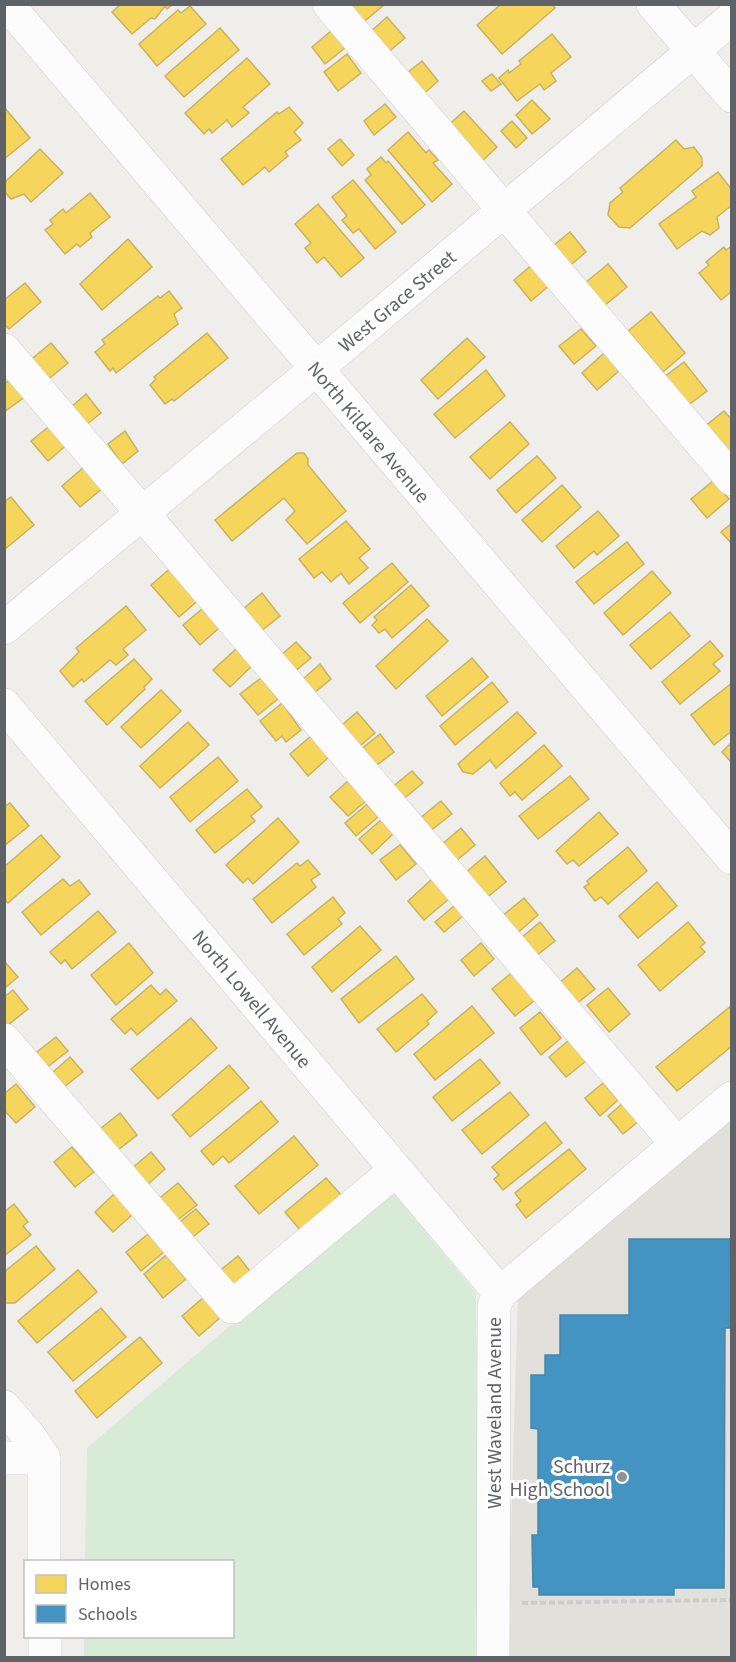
<svg xmlns="http://www.w3.org/2000/svg" width="736" height="1662" font-family="'Source Sans 3',sans-serif">
	<style>
		.education { fill: #e2e0da }
		.green { fill: #d8ebd6 }
		.homes { fill: #f6d55c; stroke: #c9b360; stroke-width: 1.5 }
		.schools { fill: #4393c3; stroke: #4b85a8; stroke-width: 1.5 }
		.lines { fill: none; stroke-linecap: round; stroke-linejoin: round }
		.minor-casing { stroke: #cbcccc; stroke-width: 34 }
		.path { stroke: #cacfcc; stroke-width: 4; stroke-dasharray: 6 3; stroke-linecap: butt }
		.minor { stroke: #fdfcfc; stroke-width: 33 }
		.poi-dot { fill: #919496; stroke: #fff; stroke-width: 2 }
		.labels { text-anchor: middle; stroke-width: 6; stroke-linejoin: round; paint-order: stroke }
		.street-label { font-size: 20px; fill: #5f6368; stroke: #fff }
		.poi-label { font-size: 20px; fill: #5f6368; stroke: #fff; text-anchor: end }
	</style>
	<rect width="100%" height="100%" fill="#efeeea"/>
	<path class="education" d="M731,1117V1657L507,1658L518,1296Z"/>
	<path class="green" d="M390,1189L476,1293L478,1657L84,1658V1637L232,1636V1562L85,1561L87,1448Z"/>
	<g class="homes">
		<path d="M121,4H173L167,9L165,6L155,19L151,18L132,34L112,12Z"/>
		<path d="M343,4H385L360,25Z"/>
		<path d="M501,4H552L555,8L502,54L477,25Z"/>
		<path d="M190,6L206,24L157,66L139,44L178,10L181,13Z"/>
		<path d="M387,17L405,38L385,55L368,34Z"/>
		<path d="M220,28L239,50L184,97L165,76Z"/>
		<path d="M331,31L345,48L325,64L312,47Z"/>
		<path d="M552,34L571,57L551,73L556,81L544,90L540,84L517,101L499,78L508,70L509,73L521,64L519,61Z"/>
		<path d="M347,54L361,73L338,91L324,72Z"/>
		<path d="M247,58L270,84L243,107L249,113L232,127L227,120L212,133L209,129L204,134L185,113Z"/>
		<path d="M422,61L438,81L420,97L402,77Z"/>
		<path d="M492,74L501,84L491,91L482,81Z"/>
		<path d="M532,100L550,119L532,134L516,115Z"/>
		<path d="M385,104L396,117L374,135L364,121Z"/>
		<path d="M4,107L30,138L4,159Z"/>
		<path d="M289,107L303,123L294,132L301,140L285,152L288,156L269,172L265,167L243,185L221,159L277,112L279,114Z"/>
		<path d="M464,111L497,147L477,166L444,129Z"/>
		<path d="M512,121L527,138L516,148L501,131Z"/>
		<path d="M408,132L426,153L429,150L438,160L433,163L452,184L432,202L388,150Z"/>
		<path d="M340,139L354,155L342,166L328,149Z"/>
		<path d="M676,140L684,149L694,147L702,158V166L630,228L619,227L608,215L610,203L623,192L620,188Z"/>
		<path d="M40,149L63,173L31,202L24,194L11,199L4,191V183Z"/>
		<path d="M381,157L386,163L388,161L425,205L402,224L365,180L371,175L367,169Z"/>
		<path d="M718,172L732,190V205L717,217L719,228L710,235L702,231L677,249L659,224L696,197L692,191Z"/>
		<path d="M353,180L396,232L375,249L359,229L353,233L342,220L347,216L332,197Z"/>
		<path d="M90,193L110,217L90,233L92,237L80,247L77,244L65,254L45,230L53,224L50,220L63,209L66,213Z"/>
		<path d="M318,204L364,258L341,277L324,257L317,263L305,248L311,243L295,224Z"/>
		<path d="M570,232L586,252L566,269L549,249Z"/>
		<path d="M128,239L152,267L102,310L80,284Z"/>
		<path d="M732,246V291L721,300L699,273L709,265L706,262L724,247L726,250Z"/>
		<path d="M533,264L550,285L531,301L514,280Z"/>
		<path d="M608,264L627,287L604,306L585,283Z"/>
		<path d="M25,283L41,302L9,329L4,324V300Z"/>
		<path d="M169,291L182,308L174,314L178,324L116,373L113,368L110,371L95,352L105,344L102,340L158,296L160,298Z"/>
		<path d="M651,312L685,353L663,372L628,331Z"/>
		<path d="M581,329L596,346L574,364L559,346Z"/>
		<path d="M207,333L228,358L174,401L172,399L165,404L150,385L156,379L154,377Z"/>
		<path d="M467,338L485,357L438,399L421,380Z"/>
		<path d="M51,343L68,363L45,382L28,362Z"/>
		<path d="M604,353L619,371L597,390L582,373Z"/>
		<path d="M684,362L707,391L687,406L664,377Z"/>
		<path d="M486,370L505,396L455,438L434,414Z"/>
		<path d="M12,378L26,396L4,412V384Z"/>
		<path d="M86,394L101,413L86,425L71,407Z"/>
		<path d="M724,411L732,420V459L699,431Z"/>
		<path d="M510,422L529,444L490,479L470,457Z"/>
		<path d="M52,424L68,444L48,461L31,441Z"/>
		<path d="M125,431L138,451L122,464L108,444Z"/>
		<path d="M297,453H304L308,459V465L346,511L307,544L286,520L295,511L284,498L232,541L215,520Z"/>
		<path d="M537,456L556,478L516,513L497,490Z"/>
		<path d="M85,466L103,488L80,507L62,486Z"/>
		<path d="M713,481L729,499L707,518L691,499Z"/>
		<path d="M562,485L581,507L542,542L522,520Z"/>
		<path d="M11,497L34,525L4,550V502Z"/>
		<path d="M598,511L619,536L597,555L594,551L574,568L556,546Z"/>
		<path d="M346,521L370,549L359,558L368,568L349,584L341,573L331,582L322,572L314,578L299,559Z"/>
		<path d="M732,523V544L721,532Z"/>
		<path d="M627,542L644,564L594,604L576,582Z"/>
		<path d="M392,563L408,582L360,623L343,603Z"/>
		<path d="M172,567L200,599L179,617L151,585Z"/>
		<path d="M652,571L671,593L623,635L604,613Z"/>
		<path d="M411,585L429,606L392,638L385,629L379,633L372,625L377,620L374,617Z"/>
		<path d="M262,593L280,616L261,631L243,609Z"/>
		<path d="M126,606L146,630L123,649L128,655L116,665L110,660L84,682L82,679L73,687L60,671L79,652L76,648Z"/>
		<path d="M202,609L219,628L200,645L183,625Z"/>
		<path d="M670,612L690,636L651,669L630,645Z"/>
		<path d="M427,619L448,641L396,689L376,666Z"/>
		<path d="M710,641L723,656L713,664L720,671L680,704L662,682Z"/>
		<path d="M296,642L311,658L294,672L280,656Z"/>
		<path d="M236,649L252,666L230,687L213,670Z"/>
		<path d="M472,658L488,677L442,716L426,696Z"/>
		<path d="M134,659L152,679L144,687L145,689L107,725L85,701Z"/>
		<path d="M320,664L331,679L314,693L303,679Z"/>
		<path d="M261,678L278,699L258,715L240,694Z"/>
		<path d="M492,682L508,702L455,745L440,726Z"/>
		<path d="M732,683V731L714,745L691,715Z"/>
		<path d="M161,690L181,711L141,748L121,727Z"/>
		<path d="M282,703L301,730L286,742L282,736L276,741L260,721Z"/>
		<path d="M357,712L375,733L354,751L336,730Z"/>
		<path d="M517,712L536,733L496,768L490,760L473,774L463,772L458,764Z"/>
		<path d="M188,722L209,745L160,788L140,766Z"/>
		<path d="M380,734L394,752L373,768L360,750Z"/>
		<path d="M311,736L329,757L308,776L290,754Z"/>
		<path d="M732,742V763L722,752Z"/>
		<path d="M544,745L562,766L522,800L515,792L510,796L500,783Z"/>
		<path d="M218,757L238,781L190,822L170,797Z"/>
		<path d="M412,771L423,783L402,800L391,788Z"/>
		<path d="M570,776L589,799L538,839L519,816Z"/>
		<path d="M348,781L366,801L348,816L330,797Z"/>
		<path d="M247,789L262,807L251,816L255,821L215,853L196,830Z"/>
		<path d="M441,801L452,814L430,831L420,818Z"/>
		<path d="M10,803L29,826L4,846V807Z"/>
		<path d="M367,804L378,817L356,836L345,823Z"/>
		<path d="M599,812L618,834L579,866L573,860L567,864L556,851Z"/>
		<path d="M278,818L299,842L253,884L248,878L243,883L226,865Z"/>
		<path d="M381,820L393,834L372,854L359,839Z"/>
		<path d="M461,828L475,845L456,861L441,845Z"/>
		<path d="M41,835L60,857L8,903L4,899V867Z"/>
		<path d="M400,845L416,864L396,880L380,860Z"/>
		<path d="M628,847L647,871L608,904L601,897L595,901L584,887L589,884L587,881Z"/>
		<path d="M485,856L506,882L485,899L464,874Z"/>
		<path d="M308,860L320,874L311,880L316,887L272,923L253,899L297,863L300,866Z"/>
		<path d="M433,878L450,898L424,920L408,901Z"/>
		<path d="M63,879L70,886L79,880L90,894L41,935L22,912Z"/>
		<path d="M657,882L677,906L638,938L619,916Z"/>
		<path d="M333,897L345,913L338,919L342,924L304,955L287,934Z"/>
		<path d="M524,898L538,915L515,935L501,917Z"/>
		<path d="M454,906L463,916L444,932L435,922Z"/>
		<path d="M98,911L116,932L72,969L65,960L61,964L50,952Z"/>
		<path d="M540,922L555,941L536,956L521,938Z"/>
		<path d="M688,922L705,943L700,947L705,952L660,991L638,965Z"/>
		<path d="M360,926L381,950L332,992L312,967Z"/>
		<path d="M129,943L153,973L116,1005L91,975Z"/>
		<path d="M481,943L494,959L474,976L461,960Z"/>
		<path d="M396,956L414,979L359,1023L341,999Z"/>
		<path d="M4,961L18,977L6,987L4,985Z"/>
		<path d="M577,968L595,989L575,1005L558,984Z"/>
		<path d="M515,970L539,997L515,1016L492,989Z"/>
		<path d="M151,985L160,995L166,989L177,1001L137,1035L131,1028L125,1034L111,1019Z"/>
		<path d="M608,988L630,1014L609,1032L587,1005Z"/>
		<path d="M13,990L28,1009L8,1025L4,1021V997Z"/>
		<path d="M422,994L437,1012L427,1021L429,1024L396,1052L377,1029Z"/>
		<path d="M732,1005V1046L677,1091L656,1067Z"/>
		<path d="M472,1006L494,1033L435,1080L414,1054Z"/>
		<path d="M540,1012L561,1038L541,1055L520,1028Z"/>
		<path d="M191,1018L217,1048L158,1099L131,1069Z"/>
		<path d="M56,1037L68,1051L45,1069L33,1055Z"/>
		<path d="M569,1040L586,1061L566,1077L549,1057Z"/>
		<path d="M70,1057L83,1072L64,1087L52,1073Z"/>
		<path d="M480,1059L500,1083L452,1121L433,1097Z"/>
		<path d="M229,1065L249,1088L190,1137L172,1115Z"/>
		<path d="M603,1083L618,1100L600,1116L585,1098Z"/>
		<path d="M16,1084L35,1107L16,1123L4,1110V1094Z"/>
		<path d="M510,1092L529,1115L482,1154L462,1130Z"/>
		<path d="M261,1101L278,1122L229,1163L223,1156L213,1165L201,1151Z"/>
		<path d="M623,1103L639,1121L623,1134L608,1116Z"/>
		<path d="M120,1113L137,1135L113,1154L95,1133Z"/>
		<path d="M545,1122L562,1143L503,1190L494,1179L499,1175L492,1167Z"/>
		<path d="M294,1136L318,1165L259,1214L235,1186Z"/>
		<path d="M72,1147L94,1172L75,1187L54,1162Z"/>
		<path d="M569,1149L586,1169L526,1218L516,1205L521,1201L515,1193Z"/>
		<path d="M151,1152L165,1169L145,1187L130,1170Z"/>
		<path d="M326,1178L343,1197L301,1231L285,1212Z"/>
		<path d="M178,1183L197,1205L175,1222L157,1200Z"/>
		<path d="M114,1194L133,1214L113,1232L95,1212Z"/>
		<path d="M14,1204L28,1222L23,1226L31,1235L4,1256V1212Z"/>
		<path d="M196,1209L209,1224L189,1240L176,1225Z"/>
		<path d="M148,1234L164,1252L141,1271L126,1252Z"/>
		<path d="M36,1246L55,1269L15,1303H4V1272Z"/>
		<path d="M166,1255L186,1279L163,1298L144,1274Z"/>
		<path d="M238,1256L253,1275L234,1292L218,1272Z"/>
		<path d="M78,1270L97,1292L37,1343L18,1321Z"/>
		<path d="M204,1297L221,1317L199,1336L182,1316Z"/>
		<path d="M101,1308L126,1337L73,1381L48,1352Z"/>
		<path d="M140,1337L162,1363L97,1418L75,1391Z"/>
	</g>
	<path class="schools" d="M629,1239H730L732,1328H725L724,1588H674V1595H539V1587H533L532,1535H538V1429L531,1428V1375H545V1355H560V1315H629Z"/>
	<g class="lines">
		<g class="minor-casing">
			<g id="minor">
				<path d="M7,4L732,858"/>
				<path d="M329,4L732,479"/>
				<path d="M653,4L732,96"/>
				<path d="M4,350L677,1144"/>
				<path d="M4,628L316,369L732,18"/>
				<path d="M4,705L500,1293"/>
				<path d="M4,1040L232,1307L396,1170"/>
				<path d="M4,1407L29,1436L44,1458V1562"/>
				<path d="M4,1458H44"/>
				<path d="M45,1636V1658"/>
				<path d="M493,1658L494,1306L500,1293L732,1098"/>
			</g>
		</g>
		<path class="path" d="M522,1603L732,1600"/>
		<use href="#minor" class="minor"/>
	</g>
	<circle class="poi-dot" cx="622" cy="1477" r="6"/>
	<g class="labels">
		<g class="street-label">
			<text transform="translate(397 301) rotate(-40)" y="7">West Grace Street</text>
			<text transform="translate(369 432) rotate(50)" y="7">North Kildare Avenue</text>
			<text transform="translate(252 999) rotate(50)" y="7">North Lowell Avenue</text>
			<text transform="translate(494 1413) rotate(-90)" y="7">West Waveland Avenue</text>
		</g>
		<g class="poi-label">
			<text x="610" y="1473">Schurz<tspan x="610" dy="23">High School</tspan></text>
		</g>
	</g>
	<rect width="736" height="1662" fill="none" stroke="#5f6368" stroke-width="12"/>
	<rect x="24" y="1560" width="210" height="78" fill="#ffffff" stroke="#bfc1c3" stroke-width="1.5"/>
	<rect x="36" y="1575" width="30" height="18" fill="#f6d55c" stroke="#bfc1c3" stroke-width="1.5"/>
	<text x="78" y="1590" font-size="18" fill="#5f6368">Homes</text>
	<rect x="36" y="1605" width="30" height="18" fill="#4393c3" stroke="#bfc1c3" stroke-width="1.5"/>
	<text x="78" y="1620" font-size="18" fill="#5f6368">Schools</text>
</svg>
